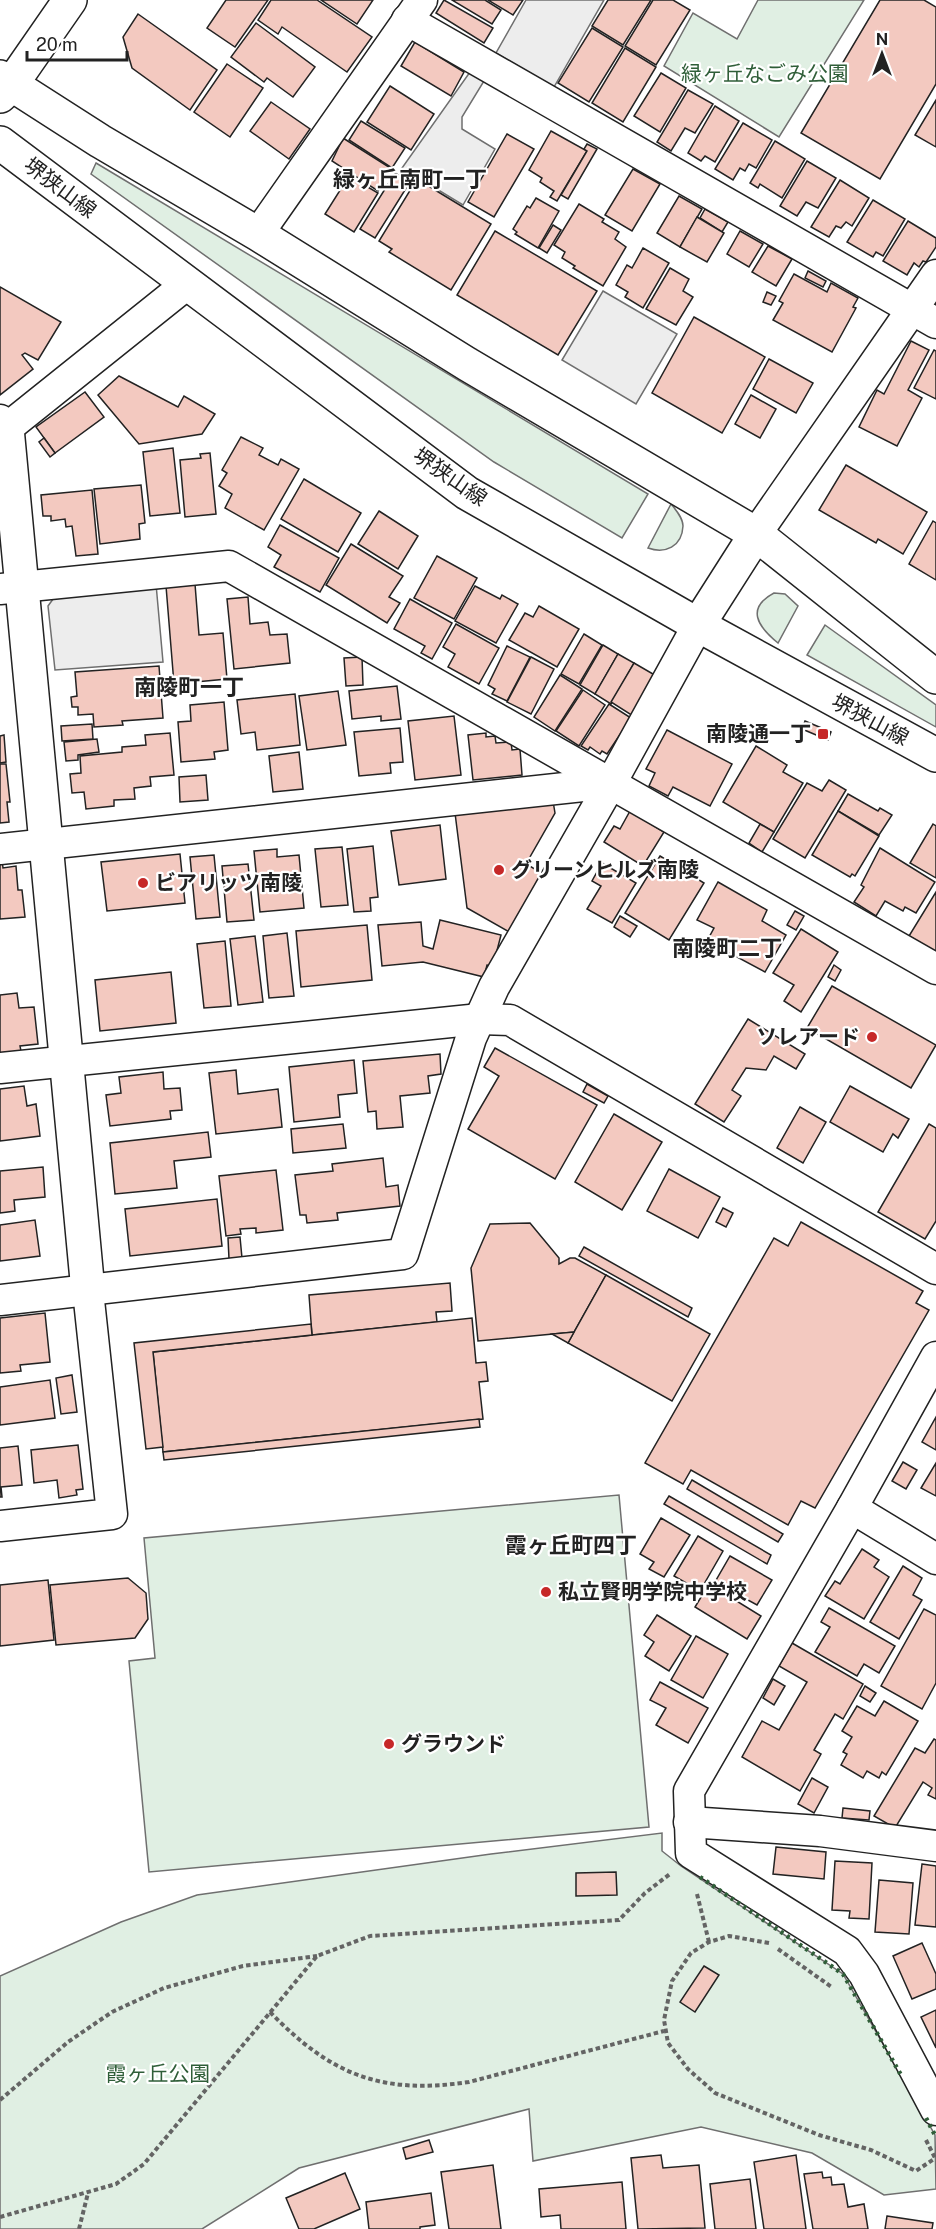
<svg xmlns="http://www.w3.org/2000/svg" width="936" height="2229" font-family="'Public Sans','Noto Sans JP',sans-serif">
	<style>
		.green { fill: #e0efe3; stroke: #6f6f6f; stroke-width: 1.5 }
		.parking { fill: #ededed; stroke: #6f6f6f; stroke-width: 1.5 }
		.building { fill: #f3c9c0; stroke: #222; stroke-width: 1.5 }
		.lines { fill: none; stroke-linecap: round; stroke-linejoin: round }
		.street-casing { stroke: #222; stroke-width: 33 }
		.secondary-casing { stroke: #222; stroke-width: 36 }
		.primary-casing { stroke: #222; stroke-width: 36 }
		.path { stroke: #646464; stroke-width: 4; stroke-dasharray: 4.5 3; stroke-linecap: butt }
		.street { stroke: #fff; stroke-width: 30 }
		.secondary { stroke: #fff; stroke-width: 33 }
		.primary { stroke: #fff; stroke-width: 33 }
		.hedge { stroke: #2f5e38; stroke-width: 4.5; stroke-dasharray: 3 4.5; stroke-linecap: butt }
		.poi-dot { fill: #c62828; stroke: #fff; stroke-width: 2 }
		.labels { text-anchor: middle; stroke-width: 4.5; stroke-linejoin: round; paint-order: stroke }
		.park-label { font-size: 21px; fill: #2f5e38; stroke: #fff }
		.street-label { font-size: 21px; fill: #222; stroke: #fff }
		.poi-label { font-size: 21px; font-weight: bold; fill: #222; stroke: #fff; text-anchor: start }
		.neighbourhood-label { font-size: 22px; font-weight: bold; fill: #222; stroke: #fff }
	</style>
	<rect width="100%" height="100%" fill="#fff"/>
	<g class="green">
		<path d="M758,0H864L779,137L664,66L693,13L737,39Z"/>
		<path d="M96,163L648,494L622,538L494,462L91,174Z"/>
		<path d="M671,504C676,510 683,518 683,526C682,547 665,554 648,548Z"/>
		<path d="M774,593L785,594L798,606L778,643C757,626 746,608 774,593Z"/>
		<path d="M825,625L936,705V727L807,655Z"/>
		<path d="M619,1495L649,1827L149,1872L129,1661L155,1658L144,1538Z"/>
		<path d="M662,1833V1851L681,1866L843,1974L935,2135L936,2189L884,2195L812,2153L701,2127L533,2161L529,2109L299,2168L202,2229H0V1976L121,1922L197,1895L491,1854Z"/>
	</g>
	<g class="parking">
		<path d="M526,0H604L554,87L496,53Z"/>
		<path d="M470,72L484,81L462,117V129L495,149L463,205L402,168Z"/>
		<path d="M603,291L677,334L636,404L562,360Z"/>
		<path d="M156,584L163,662L55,670L48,606L56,595Z"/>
	</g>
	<g class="building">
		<path d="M226,0H268L235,47L207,28Z"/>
		<path d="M271,0H317L372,37L347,72L282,27L278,34L258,20Z"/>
		<path d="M321,0H373L357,24Z"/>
		<path d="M444,0L493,28L484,43L436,13Z"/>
		<path d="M452,0H485L501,10L492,24Z"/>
		<path d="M488,0H523L513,15Z"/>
		<path d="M608,0H651L623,45L592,26Z"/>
		<path d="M653,0H673L690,10L656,65L625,46Z"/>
		<path d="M880,0H924L936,7V84L880,179L801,133Z"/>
		<path d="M138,14L217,70L190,110L132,68L123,37Z"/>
		<path d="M256,23L315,67L293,97L267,78L264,82L231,57Z"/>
		<path d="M592,28L623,47L589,102L558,83Z"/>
		<path d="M415,42L464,72L451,96L401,66Z"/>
		<path d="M625,48L656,67L623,122L592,103Z"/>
		<path d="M227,64L263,88L230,137L194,112Z"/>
		<path d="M661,73L686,88L660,132L634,116Z"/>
		<path d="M390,86L434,114L411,150L367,122Z"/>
		<path d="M688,90L713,104L695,133L685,128L671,151L657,142Z"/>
		<path d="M936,100V147L915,135Z"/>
		<path d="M271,102L310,129L289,159L250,131Z"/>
		<path d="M715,106L739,121L715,162L705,156L701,161L688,153Z"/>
		<path d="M361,121L405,148L392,168L349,140Z"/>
		<path d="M743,123L772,140L756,168L749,164L745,171L740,168L733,180L715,169Z"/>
		<path d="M551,131L587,151L557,201L550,197L554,191L540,182L542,178L529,170Z"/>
		<path d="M507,134L534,149L494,217L468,202Z"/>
		<path d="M343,138L392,169L378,191L332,161Z"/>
		<path d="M775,141L805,159L782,198L760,184L758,188L750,183Z"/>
		<path d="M587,144L597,149L568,199L561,195L587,151L584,149Z"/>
		<path d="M807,161L836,178L818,208L806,202L797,216L780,206Z"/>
		<path d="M633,169L660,184L632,231L605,215Z"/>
		<path d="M395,173L410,182L375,238L360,229Z"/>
		<path d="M349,176L378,193L354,232L325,214Z"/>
		<path d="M417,179L491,224L451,290L389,252L392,249L379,241Z"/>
		<path d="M840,180L869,198L852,226L846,222L841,228L836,226L829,237L811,227Z"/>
		<path d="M679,196L702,209L680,247L657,233Z"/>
		<path d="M536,198L559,211L538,248L515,234L517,232L513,229L527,206L530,208Z"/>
		<path d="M873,200L905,219L883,256L876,252L873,257L847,242Z"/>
		<path d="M579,204L604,219L602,222L619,232L615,239L626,247L603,286L573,268L575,266L562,258L565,252L554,245Z"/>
		<path d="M705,209L728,222L722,232L700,218Z"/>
		<path d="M697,217L724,233L707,262L680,247Z"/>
		<path d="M908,221L936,238V247L926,262L923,261L919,267L914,263L907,275L883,261Z"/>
		<path d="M553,225L561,230L547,253L539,248Z"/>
		<path d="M495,231L597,291L558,355L457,295Z"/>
		<path d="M740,231L763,244L749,267L727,254Z"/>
		<path d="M768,246L792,259L776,286L752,272Z"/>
		<path d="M643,248L669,263L643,308L625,297L628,292L616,285L627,265L632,268Z"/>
		<path d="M670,268L689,279L683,291L693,297L676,325L646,309Z"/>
		<path d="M808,271L826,281L823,287L805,278Z"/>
		<path d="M794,274L827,292L831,283L858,298L853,307L856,308L832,352L773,320L783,303L779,301Z"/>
		<path d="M0,287L61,322L38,360L25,353L22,355L33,369L0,395Z"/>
		<path d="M767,292L776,296L771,305L763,302Z"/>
		<path d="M694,317L765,357L722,433L652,393Z"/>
		<path d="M911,341L929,350L908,390L922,398L897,446L859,427L877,390L884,394Z"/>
		<path d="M934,350L936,351V399L914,388Z"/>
		<path d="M769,359L813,383L796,413L753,389Z"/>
		<path d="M119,376L178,407L184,396L215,414L202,434L139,444L98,395Z"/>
		<path d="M85,392L104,417L55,453L36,427Z"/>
		<path d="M751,395L776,409L760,438L735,424Z"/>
		<path d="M241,437L263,448L259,455L278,465L281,459L299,469L264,530L225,508L232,494L219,486L227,473L222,470Z"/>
		<path d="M44,438L55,453L50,457L39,442Z"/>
		<path d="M173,448L180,513L150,516L143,452Z"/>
		<path d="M210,453L216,514L185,517L180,460L201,458L200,454Z"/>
		<path d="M846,465L927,512L903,554L878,539L876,543L819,510Z"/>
		<path d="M304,479L361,513L338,552L281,519Z"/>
		<path d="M141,485L145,523L139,524L140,539L100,544L94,489Z"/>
		<path d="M92,490L98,554L76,556L72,526L66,527L65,519L51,521V516H43L41,495Z"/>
		<path d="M379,511L418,536L398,569L358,544Z"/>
		<path d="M933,521L936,523V580L909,564Z"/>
		<path d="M280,525L339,558L320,592L274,567L281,555L268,547Z"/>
		<path d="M351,544L403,576L389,597L400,603L387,623L326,585Z"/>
		<path d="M437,556L477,578L454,619L414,598Z"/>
		<path d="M195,584L199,635L223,633L227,679L174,684L166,586Z"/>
		<path d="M475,586L500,599L502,595L518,604L496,643L455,621Z"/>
		<path d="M248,597L250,624L268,622L270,635L287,634L290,663L234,669L227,599Z"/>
		<path d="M410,599L452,623L432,659L421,653L425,646L394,629Z"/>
		<path d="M539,606L579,629L557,667L509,640L525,613L533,617Z"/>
		<path d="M456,624L499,648L479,684L448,667L455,654L443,647Z"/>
		<path d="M584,634L602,645L579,684L561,674Z"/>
		<path d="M603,645L618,654L595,694L580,685Z"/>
		<path d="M507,646L530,657L507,701L492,694L495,689L488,685Z"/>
		<path d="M618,654L634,663L611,704L595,694Z"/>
		<path d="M362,657L363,685L346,686L344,658Z"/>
		<path d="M531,657L554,669L531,714L507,702Z"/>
		<path d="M634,663L653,674L654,680L633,716L611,702Z"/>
		<path d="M159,666L163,718L122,721L123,725L94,727L93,714L78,715V707H72L71,697L77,696L75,672Z"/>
		<path d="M560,675L582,689L555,731L534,717Z"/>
		<path d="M397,686L401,719L381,721V716L352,719L349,691Z"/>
		<path d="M583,690L605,705L579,746L556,731Z"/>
		<path d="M338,691L346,745L307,750L299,696Z"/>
		<path d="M295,694L300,745L257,750L255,732L241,734L237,700Z"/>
		<path d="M224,702L228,750L214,752L215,759L181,762L178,722L191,721L190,705Z"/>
		<path d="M609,704L631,718L607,754L602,751L600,754L590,747L588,750L581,746Z"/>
		<path d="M454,716L461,775L415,780L408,721Z"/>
		<path d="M805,721L831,732L828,740L802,729Z"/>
		<path d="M92,724L93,739L62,741L61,726Z"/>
		<path d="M400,728L403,762L390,763L391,773L359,776L354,732Z"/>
		<path d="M667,730L732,764L710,806L673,787L668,796L649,786L655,773L646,769Z"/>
		<path d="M170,733L174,775L150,777L151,786L134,788L135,799L114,800V806L86,809L84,792L72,793L70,774L81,773L80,756L122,752V747L146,745L145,735Z"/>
		<path d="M486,733V737L495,736L496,743L511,742L512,750L520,749L522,775L473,780L468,735Z"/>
		<path d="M4,735L6,762L0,763V736Z"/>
		<path d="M97,739L99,752L78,755V760L66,761L64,742Z"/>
		<path d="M756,746L787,765L783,772L803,783L774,832L723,802Z"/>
		<path d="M299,752L303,789L273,792L269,756Z"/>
		<path d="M0,764H6L10,802H7L9,822L0,823Z"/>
		<path d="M206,775L208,800L180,802L179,777Z"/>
		<path d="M829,780L846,790L805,858L773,839L807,783L822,791Z"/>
		<path d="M848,794L878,811L880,808L892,815L879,835L838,811Z"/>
		<path d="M553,801L555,813L526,864L547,876L513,934L467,908L455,813Z"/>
		<path d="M630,811L664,832L643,866L604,842L614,826L620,829Z"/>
		<path d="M838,811L879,836L855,876L852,874L850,877L812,855Z"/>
		<path d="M760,824L774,832L762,852L749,843Z"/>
		<path d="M933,824L936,826V878L910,863Z"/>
		<path d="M440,825L446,879L399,885L391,831Z"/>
		<path d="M373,846L378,897L370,898L371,911L354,912L347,849Z"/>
		<path d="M342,847L348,905L321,907L315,849Z"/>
		<path d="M880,848L935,882L916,913L905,907L903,911L885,901L876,916L854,902L864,887L861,885Z"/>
		<path d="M277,849V857L299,855L304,908L260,912L254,851Z"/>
		<path d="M180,854L185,903L107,911L101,862Z"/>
		<path d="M214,855L220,917L196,919L190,857Z"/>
		<path d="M660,856L704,883L669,940L625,913Z"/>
		<path d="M0,860H2L3,868L16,866L18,890H22L25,917L0,919Z"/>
		<path d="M602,863L636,883L612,923L587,909L601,886L592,881Z"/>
		<path d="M248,864L254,920L227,922L222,866Z"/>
		<path d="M718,882L767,910L762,921L786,935L765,972L707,941L714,928L697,920Z"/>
		<path d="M936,892V952L909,936Z"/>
		<path d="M795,911L804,916L796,930L787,925Z"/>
		<path d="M620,916L637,926L630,937L614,927Z"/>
		<path d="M440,920L501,935L493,966L487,965L484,977L423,962L382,966L378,925L421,922L423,946L433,949Z"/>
		<path d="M367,925L372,980L301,987L296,931Z"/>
		<path d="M801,929L838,952L801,1012L784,1001L794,985L773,973Z"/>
		<path d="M287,933L294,996L269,998L263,936Z"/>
		<path d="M255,936L263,1002L238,1005L230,939Z"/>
		<path d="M225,941L231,1006L204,1008L197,944Z"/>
		<path d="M834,965L841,970L835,981L828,977Z"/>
		<path d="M171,972L176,1023L100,1031L95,980Z"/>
		<path d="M832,986L936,1045L911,1088L807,1028Z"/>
		<path d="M17,993L19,1008L34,1007L38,1044L20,1046L21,1051L0,1053V995Z"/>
		<path d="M748,1019L805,1054L796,1069L774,1056L766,1070L746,1068L732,1090L741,1096L724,1122L695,1104Z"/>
		<path d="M495,1048L597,1105L555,1179L468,1129L499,1076L484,1067Z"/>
		<path d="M440,1054L441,1074L428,1076L430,1093L400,1096L403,1127L377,1129L376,1111L368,1112L363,1061Z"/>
		<path d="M354,1060L357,1093L338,1095L340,1117L294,1122L289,1067Z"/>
		<path d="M236,1070L238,1094L278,1089L282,1127L216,1134L209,1073Z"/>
		<path d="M163,1072L164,1089L180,1088L182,1110L170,1111L171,1119L110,1126L106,1095L121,1093L119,1077Z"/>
		<path d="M587,1084L608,1096L604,1103L583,1092Z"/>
		<path d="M24,1086L27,1106L36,1104L40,1136L0,1141V1089Z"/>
		<path d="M850,1086L909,1119L898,1138L893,1134L883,1152L830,1122Z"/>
		<path d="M800,1107L826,1122L803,1163L777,1148Z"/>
		<path d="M614,1114L662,1142L622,1210L575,1182Z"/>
		<path d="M343,1124L346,1148L293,1153L291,1129Z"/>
		<path d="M929,1124L936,1128V1221L925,1239L878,1212Z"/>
		<path d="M208,1132L211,1157L174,1161L177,1188L115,1194L110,1143Z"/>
		<path d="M383,1158L386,1187L398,1185L400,1206L337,1213L338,1220L307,1223L306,1215H300L295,1175L333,1171L332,1164Z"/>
		<path d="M43,1167L45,1197L14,1200L15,1211L0,1213V1171Z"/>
		<path d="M669,1169L720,1197L698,1238L647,1211Z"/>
		<path d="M276,1170L283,1230L256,1233V1228L240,1229L241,1234L226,1236L219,1176Z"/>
		<path d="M217,1199L222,1246L130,1256L125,1209Z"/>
		<path d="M723,1208L733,1213L726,1227L716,1222Z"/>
		<path d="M35,1220L40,1256L0,1261V1225Z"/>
		<path d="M801,1222L923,1291L916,1303L929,1310L815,1508L801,1501L788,1525L691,1470L683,1484L645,1463L774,1238L788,1246Z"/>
		<path d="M530,1223L559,1258V1264L570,1258H575L606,1275L574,1332L478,1341L471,1268L490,1224Z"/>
		<path d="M240,1237L242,1258L229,1259L228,1238Z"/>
		<path d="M584,1247L692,1308L688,1317L579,1256Z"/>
		<path d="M606,1275L710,1334L672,1401L568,1343Z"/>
		<path d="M450,1283L452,1311L436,1312L437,1322L312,1335L309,1295Z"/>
		<path d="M45,1313L50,1362L20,1365L21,1371L0,1373V1318Z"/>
		<path d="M472,1318L476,1363L486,1362L488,1381L479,1382L483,1419L163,1452L153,1352Z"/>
		<path d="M311,1324L312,1335L153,1352L163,1447L146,1449L134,1343Z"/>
		<path d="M574,1332L568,1343L552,1334Z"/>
		<path d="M72,1375L77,1412L61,1414L56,1378Z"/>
		<path d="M50,1380L55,1418L0,1425V1387Z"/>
		<path d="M936,1417V1450L922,1442Z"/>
		<path d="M479,1419L480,1427L164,1460L163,1452Z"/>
		<path d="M78,1445L83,1489L76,1490L77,1495L59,1498L57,1480L34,1483L31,1450Z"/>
		<path d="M18,1446L22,1485L1,1487L2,1497H0V1448Z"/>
		<path d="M903,1462L917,1470L906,1489L892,1481Z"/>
		<path d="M936,1463V1496L921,1488Z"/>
		<path d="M692,1480L783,1534L778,1542L687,1489Z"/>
		<path d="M669,1496L771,1555L767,1564L664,1504Z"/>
		<path d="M661,1518L690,1535L664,1577L649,1569L654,1562L640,1554Z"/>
		<path d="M698,1536L723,1551L700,1591L674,1576Z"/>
		<path d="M862,1549L879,1560L874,1567L889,1577L864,1619L825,1596L835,1581L840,1584Z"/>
		<path d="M730,1556L772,1580L757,1605L715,1582Z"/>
		<path d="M903,1566L922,1578L913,1595L922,1600L899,1639L870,1622Z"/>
		<path d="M128,1578L146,1593L148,1619L135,1638L56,1645L50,1585Z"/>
		<path d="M48,1580L54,1640L0,1646V1585Z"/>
		<path d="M709,1584L761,1616L747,1639L695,1607Z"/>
		<path d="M829,1608L895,1646L879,1673L864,1664L857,1676L815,1652L830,1627L821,1622Z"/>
		<path d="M924,1609L936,1615V1683L922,1709L881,1686Z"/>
		<path d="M657,1615L691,1636L669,1671L645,1656L654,1642L644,1635Z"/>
		<path d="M696,1636L728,1654L703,1698L671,1680Z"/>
		<path d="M792,1643L863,1684L843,1719L835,1714L814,1750L821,1754L800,1791L742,1757L762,1721L779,1730L807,1682L779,1666Z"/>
		<path d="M773,1679L785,1686L774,1705L763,1698Z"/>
		<path d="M660,1682L708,1708L688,1743L656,1725L666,1708L650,1700Z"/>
		<path d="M865,1686L876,1693L870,1702L860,1696Z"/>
		<path d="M884,1701L918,1721L886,1775L882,1772L879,1778L867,1771L863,1778L841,1765L847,1754L843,1752L852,1737L842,1731L857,1706L875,1716Z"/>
		<path d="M934,1739L936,1740V1799L928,1795L932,1788L923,1782L895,1828L874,1816L915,1748L925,1753Z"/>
		<path d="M812,1778L828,1787L814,1813L798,1804Z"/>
		<path d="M843,1808L870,1811L869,1820L842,1818Z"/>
		<path d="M776,1847L826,1852L824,1879L773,1874Z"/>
		<path d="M835,1861L872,1863L869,1919L849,1918L850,1911L832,1910Z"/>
		<path d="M922,1864L936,1866V1927L915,1925Z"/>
		<path d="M616,1872L617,1895L576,1896V1873Z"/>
		<path d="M879,1880L913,1883L909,1934L875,1932Z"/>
		<path d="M922,1943L936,1974V1989L912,1999L893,1956Z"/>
		<path d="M704,1966L719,1975L695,2012L680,2002Z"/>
		<path d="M936,2010V2048L921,2017Z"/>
		<path d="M429,2140L433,2152L406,2159L403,2148Z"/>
		<path d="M661,2155L663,2168L699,2165L705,2228L638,2229L631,2158Z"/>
		<path d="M796,2155L806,2229H764L754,2162Z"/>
		<path d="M493,2165L501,2229H449L441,2172Z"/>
		<path d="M822,2172L823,2178L831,2177L832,2185L844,2184L848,2207L864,2204L868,2229H813L804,2174Z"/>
		<path d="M345,2173L360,2209L314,2229H299L286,2198Z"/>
		<path d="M750,2179L756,2229H715L710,2184Z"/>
		<path d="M622,2182L626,2229H561L560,2215L541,2217L539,2189Z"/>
		<path d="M431,2193L435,2225L420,2227V2229H369L366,2202Z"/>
		<path d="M887,2216L933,2223L932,2229H885Z"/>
	</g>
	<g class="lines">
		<g class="street-casing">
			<g id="street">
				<path d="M407,20L936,323"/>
				<path d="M258,234L422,0"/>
				<path d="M0,420L7,428L187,284"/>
				<path d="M756,534L936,275"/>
				<path d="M0,589L229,566L936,969"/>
				<path d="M0,849L611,783"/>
				<path d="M0,1068L480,1019L510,1020L936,1269"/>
				<path d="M0,1300L403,1254L471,1038L494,987L611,783L698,625"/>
				<path d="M936,1357L852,1508L689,1791L691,1853L847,1951L864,1974L936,2110"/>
				<path d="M852,1508L936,1559"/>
				<path d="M0,1526L112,1514L88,1291"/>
				<path d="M689,1822L820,1831L936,1846"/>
			</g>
		</g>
		<g class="secondary-casing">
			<g id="secondary">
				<path d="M7,428L88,1291"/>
				<path d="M698,625L756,534"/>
			</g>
		</g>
		<g class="primary-casing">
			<g id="primary">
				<path d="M0,77L100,141L258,234L467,364L756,534L936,677"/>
				<path d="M0,96L11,85L70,0"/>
				<path d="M0,143L467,493L698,625L936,755"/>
			</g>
		</g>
		<g class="path">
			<path d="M697,1894L709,1942"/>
			<path d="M769,1943L729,1936L709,1942L691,1953L672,1981L664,2020L668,2043L688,2069L715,2093L819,2135L871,2150L916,2171L934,2159"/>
			<path d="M778,1949L833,1988"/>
			<path d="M270,2012C331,2075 381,2095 469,2082L664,2031"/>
			<path d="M0,2100L68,2042L112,2012L164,1988L243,1966L317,1956"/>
			<path d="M926,2140L936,2160"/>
			<path d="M0,2217L116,2184L144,2164L317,1956L370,1936L619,1920L645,1893L670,1874"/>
			<path d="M79,2229L88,2193"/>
		</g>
		<use href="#street" class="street"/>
		<use href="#secondary" class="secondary"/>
		<use href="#primary" class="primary"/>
		<g class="hedge">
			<path d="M700,1877L843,1974L901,2075"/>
			<path d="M926,2118L936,2137"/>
		</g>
	</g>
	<g class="poi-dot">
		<rect x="817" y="728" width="12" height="12" rx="3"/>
		<circle cx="499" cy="870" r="6"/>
		<circle cx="143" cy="883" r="6"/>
		<circle cx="872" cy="1037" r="6"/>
		<circle cx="546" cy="1592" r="6"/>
		<circle cx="389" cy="1744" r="6"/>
	</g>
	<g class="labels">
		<g class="park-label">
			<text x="765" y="81">緑ヶ丘なごみ公園</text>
			<text x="158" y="2081">霞ヶ丘公園</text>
		</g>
		<g class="street-label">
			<text transform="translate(60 188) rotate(37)" y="7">堺狭山線</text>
			<text transform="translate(450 477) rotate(35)" y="7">堺狭山線</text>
			<text transform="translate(870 720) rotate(28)" y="7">堺狭山線</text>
		</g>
		<g class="poi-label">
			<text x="811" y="741" text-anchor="end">南陵通一丁</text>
			<text x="511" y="877">グリーンヒルズ南陵</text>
			<text x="155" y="890">ビアリッツ南陵</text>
			<text x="860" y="1044" text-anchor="end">ソレアード</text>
			<text x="558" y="1599">私立賢明学院中学校</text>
			<text x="401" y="1751">グラウンド</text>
		</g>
		<g class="neighbourhood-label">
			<text x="410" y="187">緑ヶ丘南町一丁</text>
			<text x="189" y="695">南陵町一丁</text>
			<text x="727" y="956">南陵町二丁</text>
			<text x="571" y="1553">霞ヶ丘町四丁</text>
		</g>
	</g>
	<g transform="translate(882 54)" stroke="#ffffff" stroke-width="4.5" paint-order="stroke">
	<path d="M0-4.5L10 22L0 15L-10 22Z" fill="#222222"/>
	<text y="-9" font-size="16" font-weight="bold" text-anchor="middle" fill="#222222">N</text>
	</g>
	<path d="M27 51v9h100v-9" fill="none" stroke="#222222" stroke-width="3"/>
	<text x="36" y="51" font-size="18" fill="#222222" stroke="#ffffff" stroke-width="4.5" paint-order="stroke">20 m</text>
</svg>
